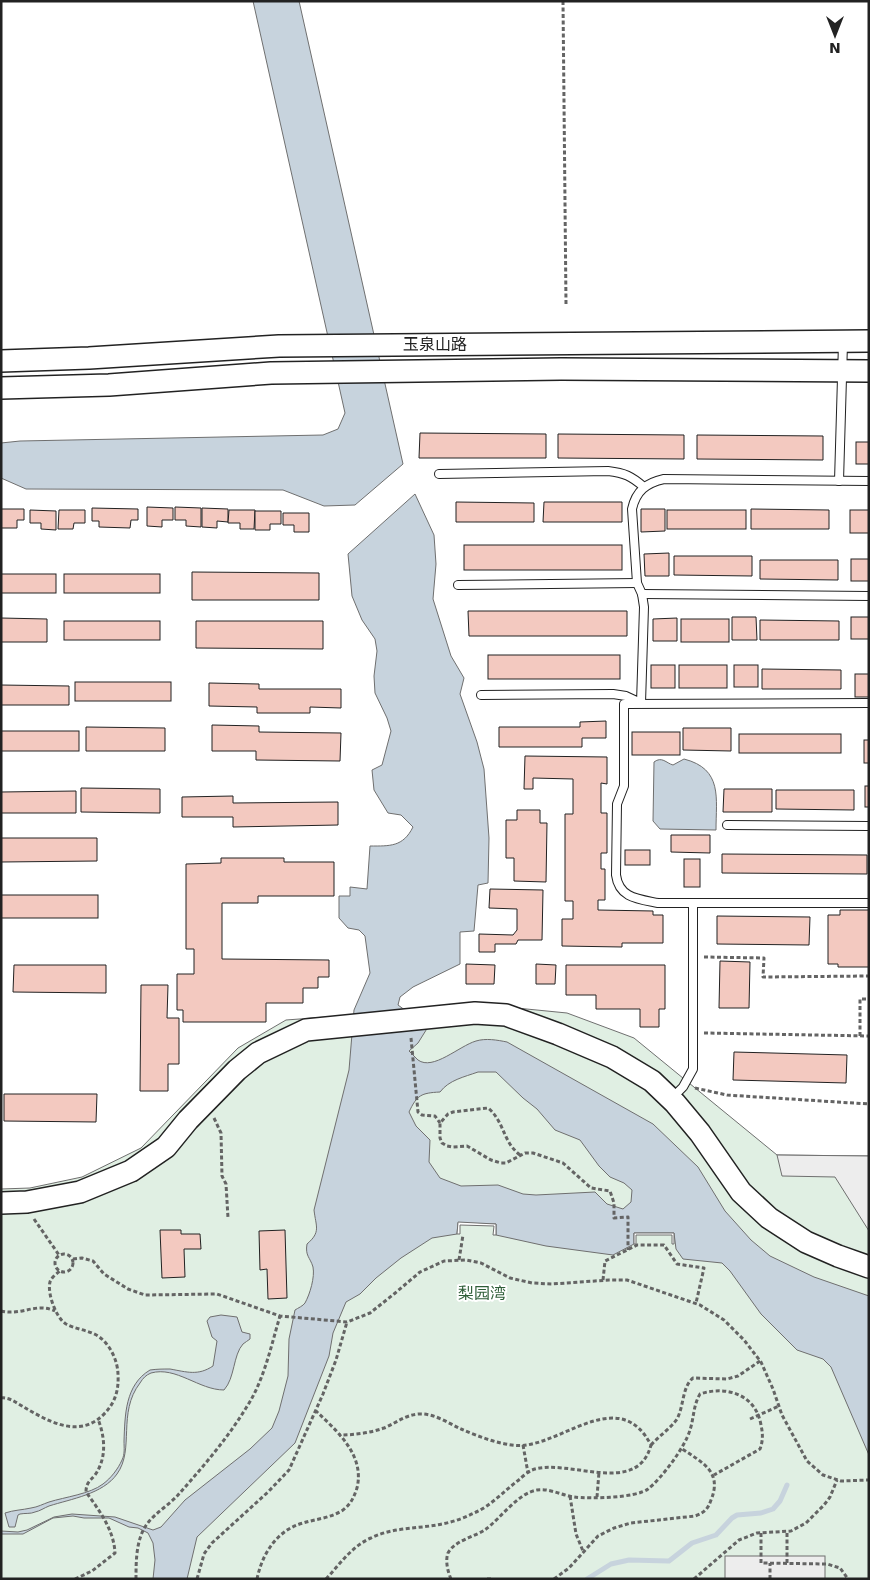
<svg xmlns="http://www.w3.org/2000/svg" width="870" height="1580" font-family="'DejaVu Sans','Noto Sans SC',sans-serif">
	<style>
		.green { fill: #e0efe3; stroke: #6f6f6f }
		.parking { fill: #ededed; stroke: #6f6f6f }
		.water { fill: #c7d3dd; stroke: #6f6f6f; fill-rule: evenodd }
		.pier { fill: #fff; stroke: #6f6f6f }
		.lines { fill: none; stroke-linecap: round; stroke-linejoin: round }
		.stream { stroke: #c7d3dd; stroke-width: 5 }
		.building { fill: #f3c9c0; stroke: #222 }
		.lane-casing { stroke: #222; stroke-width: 10 }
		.secondary-casing { stroke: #222; stroke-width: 24 }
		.path { stroke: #646464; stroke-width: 3; stroke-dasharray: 4 2.5; stroke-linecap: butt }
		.lane { stroke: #fff; stroke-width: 8 }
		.secondary { stroke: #fff; stroke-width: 21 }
		.labels { text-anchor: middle; stroke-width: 4; stroke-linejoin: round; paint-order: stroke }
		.street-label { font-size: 16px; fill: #222; stroke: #fff }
		.park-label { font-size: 16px; fill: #2f5e38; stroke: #fff }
	</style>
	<rect width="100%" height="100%" fill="#fff"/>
	<path class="green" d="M486,1005L567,1013L634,1038L777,1155L869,1156V1579H1V1189L30,1188L82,1177L141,1148L238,1048L286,1020Z"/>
	<g class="parking">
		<path d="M777,1155L869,1156V1231L835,1177L782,1176Z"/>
		<rect x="725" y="1556" width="100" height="23"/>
	</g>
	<g class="water">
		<path d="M253,1H299L403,464L355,505L324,506L283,490L26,489L1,478V443L20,441L323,435L338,429L345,413Z"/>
		<path d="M415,494L434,535L436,564L433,599L451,656L464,678L460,694L477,742L484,769L489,838L488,883L478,885L474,931L460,932V964L413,987L400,997L398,1005L428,1027L418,1043L409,1051C412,1054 415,1057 418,1060C433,1071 459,1046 476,1041C486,1038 497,1040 507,1042L653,1124L698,1167L725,1211L751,1240L770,1256L814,1277L869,1296V1455L831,1367L823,1359L797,1350L761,1314L730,1271L722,1263L683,1259L676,1249L674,1233H634V1244L613,1255L546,1246L496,1235V1224L458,1223L457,1234L432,1238L401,1258L376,1278L360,1294L346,1302L333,1333L329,1356L295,1443L197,1537L187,1579H153L155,1560L153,1543L148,1533L138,1528L129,1527L109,1518H84L73,1516L53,1518L23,1534H1V1531L18,1532L27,1530L54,1517L72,1514L115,1517L153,1530L161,1527L185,1500L250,1449L272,1428L279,1411L288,1376L289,1339L295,1310C298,1308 303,1306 305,1303C310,1294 315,1277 313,1267C310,1257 305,1256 307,1244C321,1232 316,1227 314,1210L349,1070L354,1010L370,973L365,936L359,930L348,928L339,918V896H350V887L367,889L370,846C390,846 403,847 413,827L401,815L388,813L374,790L372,770L382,765L391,731L387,718L375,693L374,676L377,651L375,639L362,620L352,596L348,554ZM478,1072H496L523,1098L537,1109L555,1130L580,1140L599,1166L610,1177L624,1183L632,1190L631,1202L623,1209L607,1204L595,1192L536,1195L523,1194L498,1185L461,1186L440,1178L429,1162L430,1140L416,1126L409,1112C417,1095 421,1093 440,1092C449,1080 464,1077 478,1072Z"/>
		<path d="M684,759C723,769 716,798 716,830L660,829L653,821L654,762C662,756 666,763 673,765Z"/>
		<path d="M221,1315L237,1317L242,1332L250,1334V1339C248,1341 245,1342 243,1344C233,1355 235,1378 224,1390C199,1390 176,1366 151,1373C146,1375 143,1378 140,1383C117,1413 135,1449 117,1474C103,1494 71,1499 49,1506C44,1508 40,1511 35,1512C31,1514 25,1513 20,1514L18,1515L15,1527H9L5,1513C14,1510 22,1510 31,1508C38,1507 43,1504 49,1502C65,1497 90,1494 103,1484C111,1478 118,1469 122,1460C125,1454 124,1448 124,1441C125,1415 125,1385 150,1370C157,1369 163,1369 170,1369C187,1372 198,1376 213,1366L217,1341L212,1337L207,1321L210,1317Z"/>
	</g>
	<g class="pier">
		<path d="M458,1222L496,1224V1235H493L494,1226L460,1225V1234H457Z"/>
		<path d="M634,1233H674V1244H672V1235H636V1244H634Z"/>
	</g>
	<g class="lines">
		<path class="stream" d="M587,1579L611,1564L629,1560L669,1561L692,1543L716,1535L732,1518L737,1515L761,1513L773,1509L780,1501L787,1485"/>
	</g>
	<g class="building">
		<path d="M420,433L546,434V458H419Z"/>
		<path d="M558,434L684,435V459L558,458Z"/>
		<path d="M697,435L823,436V460L697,459Z"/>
		<rect x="856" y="442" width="13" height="22"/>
		<path d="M456,502L534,503V522H456Z"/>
		<path d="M544,502H622V522H543Z"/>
		<path d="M147,507L173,508V520H162V527L147,526Z"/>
		<path d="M175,507L201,508V527L186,526V520H175Z"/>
		<path d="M92,508L138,509V520H131L130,528L99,527V521H92Z"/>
		<path d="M202,508L228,509V522L217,521V528L202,527Z"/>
		<path d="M1,509H24V520H17V528H1Z"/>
		<path d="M641,509H665V531L641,532Z"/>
		<path d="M751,509L829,510V529H751Z"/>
		<path d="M30,510L56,511V530L41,529V523H30Z"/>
		<path d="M59,510H85V523H74L73,529H58Z"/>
		<path d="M229,510H255L254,529H240V523H228Z"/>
		<rect x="667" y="510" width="79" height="19"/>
		<rect x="850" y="510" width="19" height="23"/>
		<path d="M255,511H281V524H270V530H255Z"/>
		<path d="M283,513H309V532H294V525H283Z"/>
		<rect x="464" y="545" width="158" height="25"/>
		<path d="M669,553V576H645L644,554Z"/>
		<path d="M674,556H752V576L674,575Z"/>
		<rect x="851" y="559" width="18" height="22"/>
		<path d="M760,560H838V580L760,579Z"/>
		<path d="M192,572L319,573V600H192Z"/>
		<rect x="1" y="574" width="55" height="19"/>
		<rect x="64" y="574" width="96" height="19"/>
		<path d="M468,611H627V636H469Z"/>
		<path d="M732,617H756L757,640H732Z"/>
		<rect x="851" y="617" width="18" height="22"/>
		<path d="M1,618L47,619V642H1Z"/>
		<path d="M677,618V641H653V619Z"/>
		<rect x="681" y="619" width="48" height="23"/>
		<path d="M760,620L839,621V640H760Z"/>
		<rect x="64" y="621" width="96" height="19"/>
		<path d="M196,621H323V649L196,648Z"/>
		<rect x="488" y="655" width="132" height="24"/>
		<rect x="651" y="665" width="24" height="23"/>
		<rect x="679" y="665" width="48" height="23"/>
		<rect x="734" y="665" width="24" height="22"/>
		<path d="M762,669L841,670V689H762Z"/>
		<rect x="855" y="674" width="14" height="23"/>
		<rect x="75" y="682" width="96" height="19"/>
		<path d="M209,683L259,684V689H341V708L310,707V713H257V707L209,706Z"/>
		<path d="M1,685L69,686V705H1Z"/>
		<path d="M606,721V738H582V747H499V727H580V722Z"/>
		<path d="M212,725L259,726V732L341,733L340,761L256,760V751H212Z"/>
		<path d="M86,727L165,728V751H86Z"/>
		<path d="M683,728H731V751L683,750Z"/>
		<rect x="1" y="731" width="78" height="20"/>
		<rect x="632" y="732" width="48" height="23"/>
		<rect x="739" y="734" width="102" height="19"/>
		<rect x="864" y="740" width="5" height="23"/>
		<path d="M525,756L607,757V784L601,783V813H607V853H601V869H605V900H598V910L653,911V915H663V943H622V947L562,946V919H573V901H565V814H573V779L533,778V789H524Z"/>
		<rect x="865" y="786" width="4" height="21"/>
		<path d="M81,788L160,789V813L81,812Z"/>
		<path d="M724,789H772V812H723Z"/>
		<path d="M776,790H854V810L776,809Z"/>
		<path d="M76,791V813H1V792Z"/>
		<path d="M233,796V803L338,802V825L233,827V817H182V797Z"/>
		<path d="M517,810H540V823H547L546,882L514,881V858H506V820H517Z"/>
		<path d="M671,835H710V853L671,852Z"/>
		<path d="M1,838H97V861L1,862Z"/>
		<rect x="625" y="850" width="25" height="15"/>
		<path d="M722,854L867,855V874L722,873Z"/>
		<path d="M221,858H284V862H334V896H258V903H222V959L329,960V977H318V988H303V1003H266V1022H183V1010H177V974H194V949H186V864L221,863Z"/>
		<rect x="684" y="859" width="16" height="28"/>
		<path d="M490,889L543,890L542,940H518L516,944H495V952H479V934L513,935L517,930V909L489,908Z"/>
		<rect x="1" y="895" width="97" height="23"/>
		<path d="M840,910H869V967H838V964H828V915H840Z"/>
		<path d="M717,916L810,917L809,945L717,944Z"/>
		<path d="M720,961L750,962L749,1008H719Z"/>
		<path d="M466,964L495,965L494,984H466Z"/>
		<path d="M536,964L556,965L555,984H536Z"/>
		<path d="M14,965H106V993L13,992Z"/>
		<path d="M566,965H665V1009H659V1027H640V1009H596V995H566Z"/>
		<path d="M141,985H168L167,1018H179V1064H168V1091H140Z"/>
		<path d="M734,1052L847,1055L846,1083L733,1080Z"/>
		<path d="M4,1094H97L96,1122L4,1121Z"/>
		<path d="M160,1230H181V1234H200L201,1249H184L185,1277L162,1278Z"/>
		<path d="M285,1230L287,1298L268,1299L267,1269L260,1270L259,1231Z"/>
	</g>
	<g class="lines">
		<g class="lane-casing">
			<g id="lane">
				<path d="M439,474L608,471C625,473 631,476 644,487"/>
				<path d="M839,481L843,343"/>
				<path d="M458,585L637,583"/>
				<path d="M642,594L869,596"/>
				<path d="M481,695L613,694L626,696L641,703L644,607L642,594L637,583L632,509C636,491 646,483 664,479L869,481"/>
				<path d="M869,703L624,704V786L617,804L616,875C619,898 638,899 658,903H869"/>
				<path d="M727,825L869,826"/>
				<path d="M672,1098L683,1087L693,1069V903"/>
			</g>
		</g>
		<g class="secondary-casing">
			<g id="secondary">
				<path d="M1,361L89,358L279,346L869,341"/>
				<path d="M1,388L109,385L271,373L561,369L869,371"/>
				<path d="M1,1203L27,1202L80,1192L131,1171L166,1147L188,1120L237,1070L258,1053L306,1030L475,1013L506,1015L558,1034L612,1057L652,1081L675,1103L700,1133L741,1192L769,1218L806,1242L838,1256L869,1267"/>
			</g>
		</g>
		<g class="path">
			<path d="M563,1L566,304"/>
			<path d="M704,957L764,958L763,977L869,976"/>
			<path d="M704,1033L869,1036"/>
			<path d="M860,1036V999H869"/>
			<path d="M411,1038L418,1112L422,1115L435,1116L440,1123"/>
			<path d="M695,1088L727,1095L869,1104"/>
			<path d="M214,1118L221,1133L222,1176L226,1184L228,1218"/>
			<path d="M520,1155C502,1141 505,1122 488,1108L453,1112L448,1114L440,1123V1138L442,1143L447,1146L452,1147L467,1146L491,1160L501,1163H506L525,1153H533L563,1163L591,1188L610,1191L614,1203V1218L628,1217V1250"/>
			<path d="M34,1219L59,1255"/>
			<circle cx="64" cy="1263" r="9"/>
			<path d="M73,1259L82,1258L93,1261L104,1274L128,1289L145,1295L217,1294L280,1316L347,1322L370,1313L394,1294L420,1272L444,1261L466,1260L481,1263L510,1278L532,1283L552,1284L609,1280H627L700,1305L724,1320L744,1340L761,1362L773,1389L782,1415L807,1461L823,1475L841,1481L869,1480"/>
			<path d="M459,1260L463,1235"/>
			<path d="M603,1280L605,1261L637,1245H664L677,1264L704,1268L696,1303"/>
			<path d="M1,1311C22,1316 36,1302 55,1311"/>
			<path d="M1,1398C9,1397 15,1402 22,1406C46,1420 77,1439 102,1416C114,1405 119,1392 118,1375C118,1361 110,1344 98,1336C88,1330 75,1329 66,1324C56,1318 47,1293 50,1282C51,1278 56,1274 60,1271"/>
			<path d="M750,1419L779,1406"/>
			<path d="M523,1445L528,1473"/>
			<path d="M651,1445C659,1436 670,1429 677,1419C684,1406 682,1387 693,1378L727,1379L738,1376L760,1361"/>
			<path d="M570,1496L576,1534L583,1551"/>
			<path d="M597,1497L599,1472"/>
			<path d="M761,1533V1563L827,1564L840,1568L848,1579"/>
			<path d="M787,1563V1532"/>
			<path d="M75,1579L92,1571L115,1553C114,1530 99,1510 86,1492C86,1483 90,1481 95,1475C107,1458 105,1437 98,1419"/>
			<path d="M136,1579C136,1561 136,1539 147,1524C155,1513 169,1505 178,1495C202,1468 227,1439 246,1408C264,1381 271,1346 280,1316"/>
			<path d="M197,1579L204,1554L212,1543L268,1492L289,1470L323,1394L336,1360L347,1322"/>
			<path d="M257,1579C262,1554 277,1530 303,1523C316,1519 331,1518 343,1510C351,1504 354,1497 357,1488C365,1455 337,1431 316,1411"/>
			<path d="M326,1579C340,1564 352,1546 371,1538C393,1527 418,1529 442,1524C453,1522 464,1518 474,1513C491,1506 505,1490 520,1479C523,1476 528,1472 532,1470C567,1457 637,1498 651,1445C621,1388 570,1438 527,1445C507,1448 480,1437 461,1429C448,1423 434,1413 419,1414C405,1415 396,1423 384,1428C370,1433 354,1435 339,1435"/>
			<path d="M451,1579C448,1572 445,1561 448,1553C455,1540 475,1537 486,1529C501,1518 518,1493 537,1490C549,1488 561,1495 574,1497C590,1499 636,1498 648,1489C662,1478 685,1447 690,1430C694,1418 693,1406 700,1394C727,1385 756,1395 761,1425C763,1434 763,1441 760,1449L714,1475"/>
			<path d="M487,1579H493"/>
			<path d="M554,1579L569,1568L598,1536L614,1528L631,1523L695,1516C704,1513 708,1509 711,1500C723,1471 701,1462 681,1448"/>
			<path d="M694,1579L739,1540L757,1533L791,1531L806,1523L824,1505L830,1497L837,1480"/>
			<path d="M770,1579V1563"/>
		</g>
		<use href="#lane" class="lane"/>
		<use href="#secondary" class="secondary"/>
	</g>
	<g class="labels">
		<g class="street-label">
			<text x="435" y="350">玉泉山路</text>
		</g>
		<g class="park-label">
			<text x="482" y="1299">梨园湾</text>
		</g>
	</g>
	<rect width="870" height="1580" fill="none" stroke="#222222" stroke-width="5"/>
	<g transform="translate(835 35) rotate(180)" stroke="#ffffff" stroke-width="4" paint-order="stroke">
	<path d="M0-4L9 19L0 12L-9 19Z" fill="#222222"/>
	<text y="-8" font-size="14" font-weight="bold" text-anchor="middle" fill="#222222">N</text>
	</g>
</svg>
